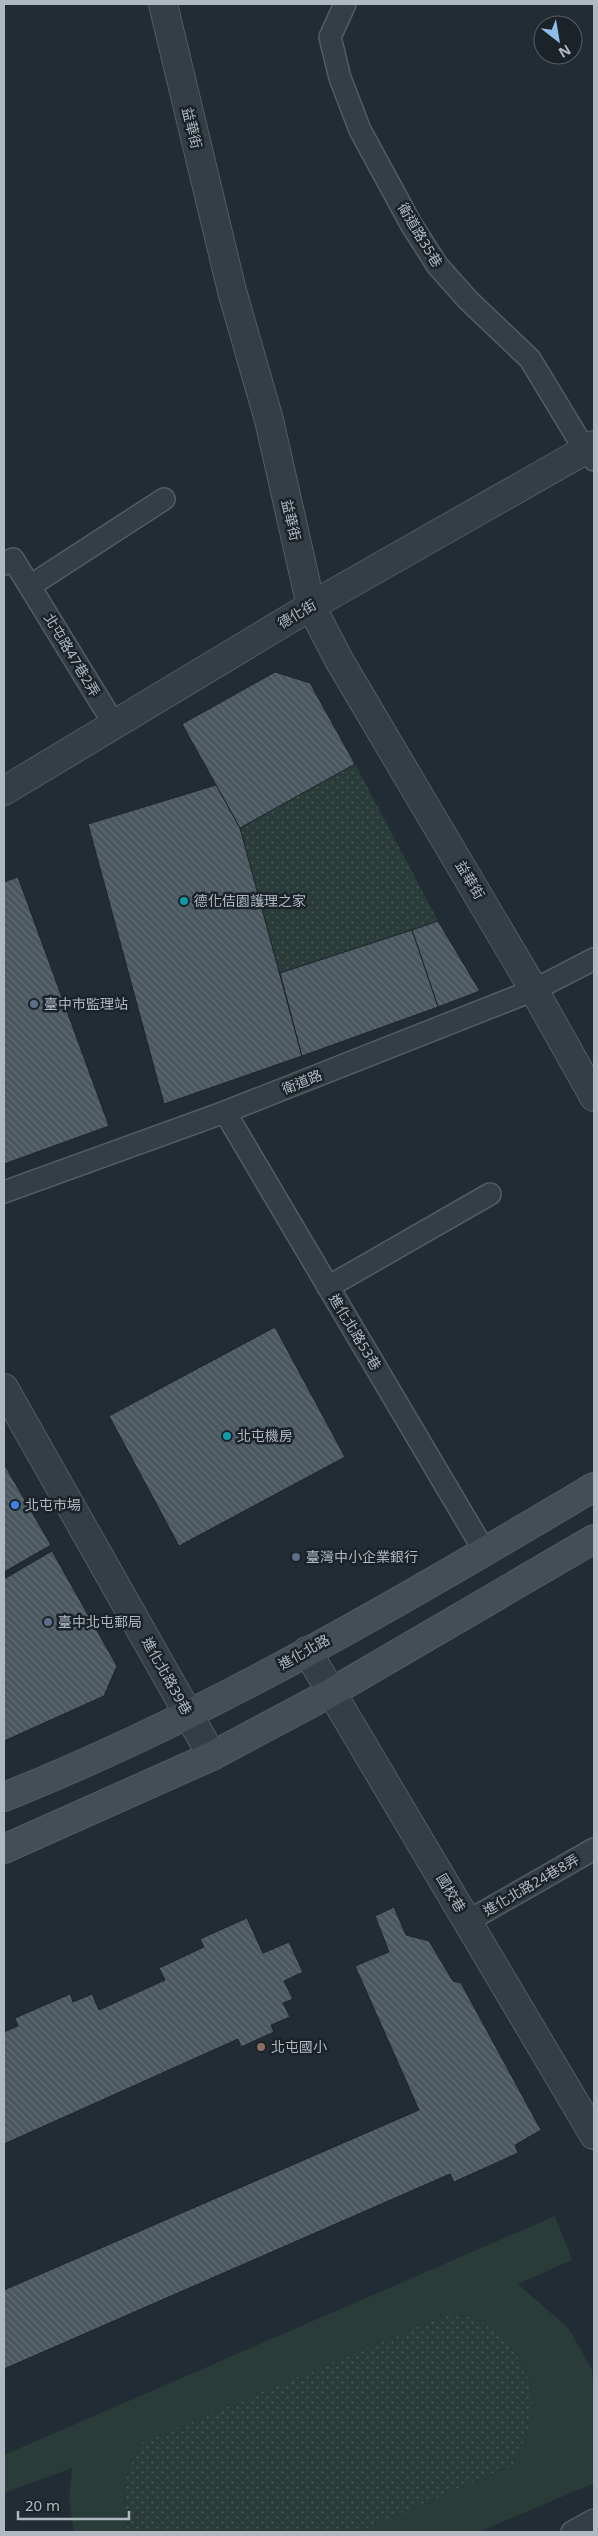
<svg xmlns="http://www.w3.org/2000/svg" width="598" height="2536" font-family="'Noto Sans','Noto Sans TC',sans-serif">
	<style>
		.grass { fill: url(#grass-dots) }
		.park { fill: #2a3c3a }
		.building { fill: url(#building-back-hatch); stroke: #1d252b }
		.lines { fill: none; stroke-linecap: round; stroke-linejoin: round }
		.lane-casing { stroke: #535c62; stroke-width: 24 }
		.street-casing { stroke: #535c62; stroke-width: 30 }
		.secondary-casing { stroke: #535c62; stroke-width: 30 }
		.lane { stroke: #353e45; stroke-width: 21 }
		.street { stroke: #353e45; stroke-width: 28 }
		.secondary { stroke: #444e57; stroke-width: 28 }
		.culture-dot { fill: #0f9aa8; stroke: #1b2329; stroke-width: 2 }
		.service-dot { fill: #5c6f8a; stroke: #1b2329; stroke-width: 2 }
		.shop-dot { fill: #3f7fe0; stroke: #1b2329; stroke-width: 2 }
		.education-dot { fill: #8d6e63; stroke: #1b2329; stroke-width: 2 }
		.labels { text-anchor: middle; stroke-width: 5; stroke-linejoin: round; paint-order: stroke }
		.street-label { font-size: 14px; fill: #b0b9c1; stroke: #1b2329 }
		.poi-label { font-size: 14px; fill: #b0b9c1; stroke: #1b2329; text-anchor: start }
	</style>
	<defs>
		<pattern id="grass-dots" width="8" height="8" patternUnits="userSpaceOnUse" patternTransform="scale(1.25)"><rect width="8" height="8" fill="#2a3c3a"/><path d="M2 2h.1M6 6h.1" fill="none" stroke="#465655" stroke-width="1.8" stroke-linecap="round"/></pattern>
		<pattern id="building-back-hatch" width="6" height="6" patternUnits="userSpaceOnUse" patternTransform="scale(1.25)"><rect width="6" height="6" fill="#4b575f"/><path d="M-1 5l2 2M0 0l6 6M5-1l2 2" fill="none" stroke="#626d74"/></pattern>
	</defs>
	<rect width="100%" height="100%" fill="#222c34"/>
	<g class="grass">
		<path d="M355,764L438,921L280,973L240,828Z"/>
		<path d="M450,2313C458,2315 466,2315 473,2318C508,2332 537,2375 532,2414C529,2431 521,2448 514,2465L358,2532H127L124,2495L129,2466L142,2442Z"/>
	</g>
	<path class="park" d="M555,2216L572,2260L518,2284L569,2329L592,2370L594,2399V2483L479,2532H358L514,2465C521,2448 529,2431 532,2413C537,2375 508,2332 473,2318C466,2315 458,2315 450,2313L143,2442L129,2466L124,2495L127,2532H74L69,2500L72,2468L4,2493V2455Z"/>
	<g class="building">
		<path d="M275,672L310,683L355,764L240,828L182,724Z"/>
		<path d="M216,785L240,828L302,1056L164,1104L88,824Z"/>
		<path d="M18,877L109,1126L4,1164V882Z"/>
		<path d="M438,921L480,991L438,1007L412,930Z"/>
		<path d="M412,930L438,1007L302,1056L280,973Z"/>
		<path d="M275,1327L345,1457L179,1546L109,1416Z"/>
		<path d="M4,1464L51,1545L4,1572Z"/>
		<path d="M52,1551L117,1666L104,1696L4,1741V1579Z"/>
		<path d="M394,1907L406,1935L429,1941L453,1981L461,1983L541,2130L515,2145L518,2153L454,2182L450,2174L4,2369V2290L419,2110L355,1966L389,1952L375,1916Z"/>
		<path d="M247,1918L263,1953L289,1942L303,1972L284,1981L293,1999L283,2003L290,2017L271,2025L274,2032L241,2047L238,2039L4,2144V2032L18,2026L15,2018L70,1994L73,2002L92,1994L99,2010L165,1980L159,1968L204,1947L200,1939Z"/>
	</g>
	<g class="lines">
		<g class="lane-casing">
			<g id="lane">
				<path d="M345,4L330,37L340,78L360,130L411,224L437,265L468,300L530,359L585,450L594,460"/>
				<path d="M4,564L13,559L114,724"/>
				<path d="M30,586L164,499"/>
				<path d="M225,1112L485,1552"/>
				<path d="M4,1192L225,1112L534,990L594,959"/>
				<path d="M328,1287L490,1194"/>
				<path d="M468,1921L594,1849"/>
				<path d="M572,2532L594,2520"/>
			</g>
		</g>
		<g class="street-casing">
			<g id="street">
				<path d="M163,4L232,291L269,420L311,606L339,660L534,990L594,1097"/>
				<path d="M4,791L311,606L594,445"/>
				<path d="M4,1388L212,1756"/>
				<path d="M307,1651L594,2135"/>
			</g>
		</g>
		<g class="secondary-casing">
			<g id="secondary">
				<path d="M4,1797C210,1715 403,1600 594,1487"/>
				<path d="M4,1849L212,1756L332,1692L594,1539"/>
			</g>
		</g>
		<use href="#lane" class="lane"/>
		<use href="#street" class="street"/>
		<use href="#secondary" class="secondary"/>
	</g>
	<g class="culture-dot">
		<circle cx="184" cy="901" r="5"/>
		<circle cx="227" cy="1436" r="5"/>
	</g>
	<g class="service-dot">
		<circle cx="34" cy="1004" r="5"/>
		<circle cx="296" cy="1557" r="5"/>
		<circle cx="48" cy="1622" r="5"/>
	</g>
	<circle class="shop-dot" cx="15" cy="1505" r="5"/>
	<circle class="education-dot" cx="261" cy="2047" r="5"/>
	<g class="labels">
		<g class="street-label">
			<text transform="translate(192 128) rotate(76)" y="5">益華街</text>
			<text transform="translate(420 235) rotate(59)" y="5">衛道路35巷</text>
			<text transform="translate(291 520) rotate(77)" y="5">益華街</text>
			<text transform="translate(297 614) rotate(-31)" y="5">德化街</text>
			<text transform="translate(72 655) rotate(59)" y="5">北屯路47巷2弄</text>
			<text transform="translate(470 880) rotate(59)" y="5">益華街</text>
			<text transform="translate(302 1082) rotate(-22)" y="5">衛道路</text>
			<text transform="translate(355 1332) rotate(59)" y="5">進化北路53巷</text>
			<text transform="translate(304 1652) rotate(-29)" y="5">進化北路</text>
			<text transform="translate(167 1676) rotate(61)" y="5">進化北路39巷</text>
			<text transform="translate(531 1885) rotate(-30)" y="5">進化北路24巷8弄</text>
			<text transform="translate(451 1893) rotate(59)" y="5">國校巷</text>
		</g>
		<g class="poi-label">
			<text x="194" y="906">德化佶園護理之家</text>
			<text x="44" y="1009">臺中市監理站</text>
			<text x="237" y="1441">北屯機房</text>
			<text x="25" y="1510">北屯市場</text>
			<text x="306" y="1562">臺灣中小企業銀行</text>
			<text x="58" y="1627">臺中北屯郵局</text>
			<text x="271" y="2052">北屯國小</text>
		</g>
	</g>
	<rect width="598" height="2536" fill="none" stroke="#b0b9c1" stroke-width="10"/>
	<g transform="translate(558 40) rotate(149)"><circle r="24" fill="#1b2329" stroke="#575f66"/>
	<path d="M0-4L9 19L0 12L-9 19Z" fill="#8dbde9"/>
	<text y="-8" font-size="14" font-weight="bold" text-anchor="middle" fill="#b0b9c1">N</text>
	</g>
	<path d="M18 2511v8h111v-8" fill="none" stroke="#b0b9c1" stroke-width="2.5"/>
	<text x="25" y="2511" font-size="15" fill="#b0b9c1" stroke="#1b2329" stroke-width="4" paint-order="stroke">20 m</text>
</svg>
